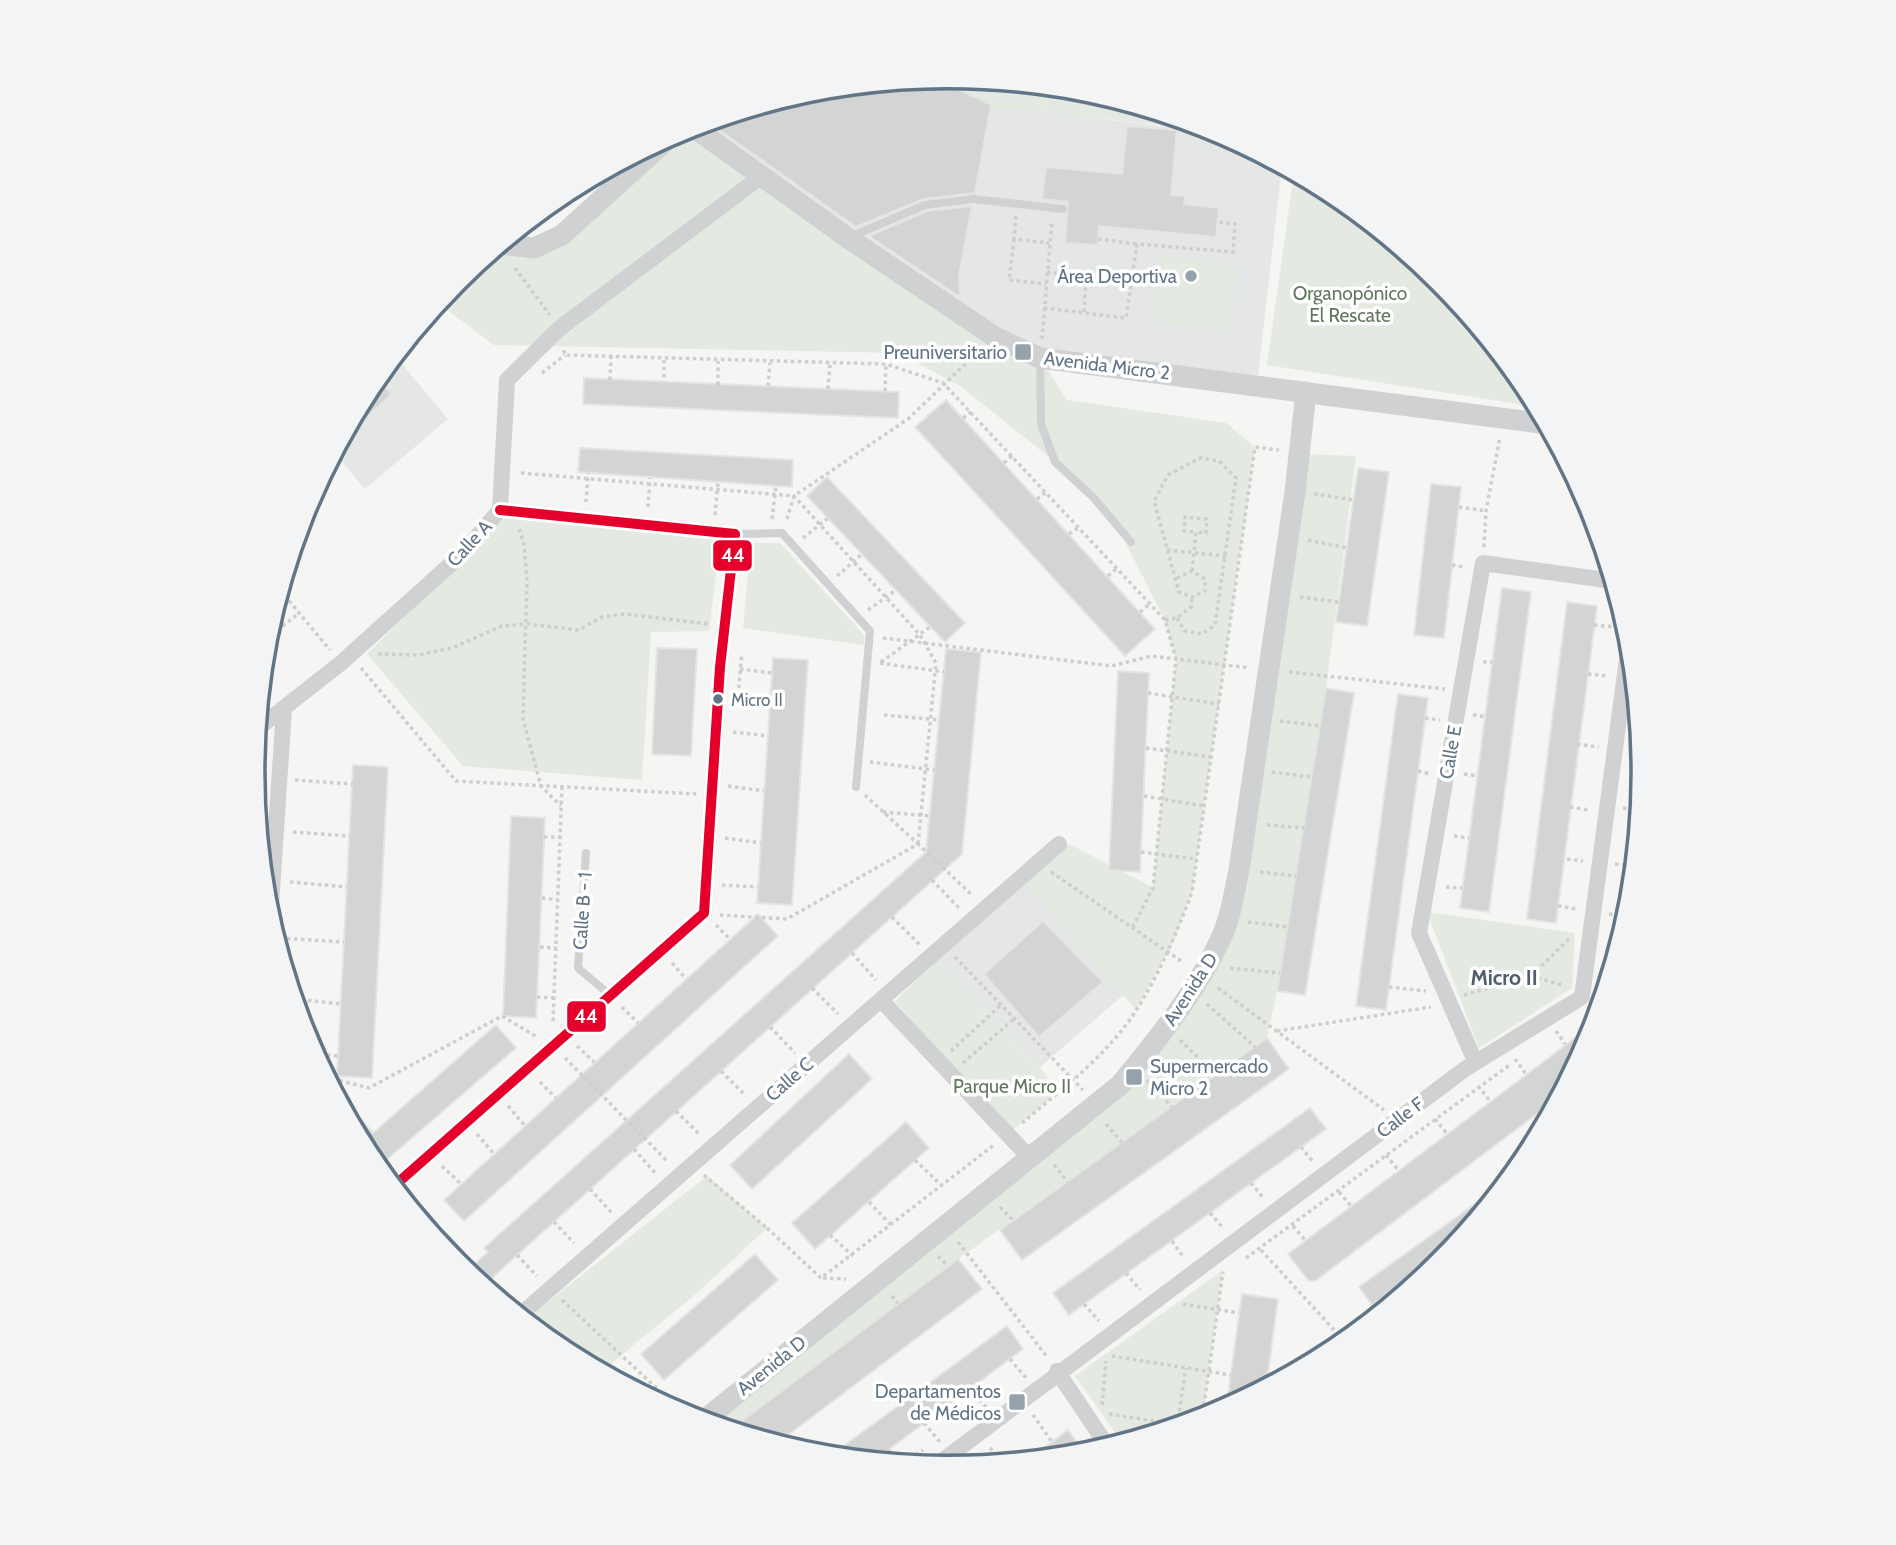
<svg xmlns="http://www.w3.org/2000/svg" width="1896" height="1545" font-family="Cabin,sans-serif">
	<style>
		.built { fill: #e5e7e6 }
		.green { fill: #e4e9e1 }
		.building { fill: #d3d4d4; stroke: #e4e4e3; stroke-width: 2 }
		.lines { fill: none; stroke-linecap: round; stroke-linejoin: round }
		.path { stroke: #cecece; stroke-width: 3.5; stroke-dasharray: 3.5 3.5; stroke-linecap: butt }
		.service { stroke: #d0d1d2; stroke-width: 8 }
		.minor { stroke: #d0d1d2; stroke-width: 16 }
		.tertiary { stroke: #d0d1d2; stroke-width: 21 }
		.bus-1-casing { stroke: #fff; stroke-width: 16 }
		.bus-1 { stroke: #e4002b; stroke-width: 10 }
		.poi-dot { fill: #95a2ac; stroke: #fff; stroke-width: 2.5 }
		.bus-dot { fill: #627586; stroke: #fff; stroke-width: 2.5 }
		.labels { text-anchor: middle; stroke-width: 7; stroke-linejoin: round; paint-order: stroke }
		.bus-label { font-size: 17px; fill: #627586; stroke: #fff; text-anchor: start }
		.poi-label { font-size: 19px; fill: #627586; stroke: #fff; text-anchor: end }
		.park-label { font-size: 19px; fill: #62785e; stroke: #fff }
		.street-label { font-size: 19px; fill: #627586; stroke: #fff }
		.neighbourhood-label { font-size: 21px; font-weight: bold; fill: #515e6b; stroke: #fff }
		.rim { fill: none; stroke: #627586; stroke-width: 3.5 }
		.line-badge { stroke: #fff; stroke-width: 2.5 }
		.badge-label { font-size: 19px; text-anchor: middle; font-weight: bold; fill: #fff }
	</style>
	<rect width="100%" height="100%" fill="#f5f5f3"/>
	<g class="built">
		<path d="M991,105L1223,134L1282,166L1257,384L1023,352L960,313L959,276Z"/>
		<path d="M395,356L448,419L365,489L334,452L370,386Z"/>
		<path d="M1022,879L1129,990L1040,1067L937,960Z"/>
	</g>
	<g class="green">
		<path d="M948,77L1084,90L1219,132L991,106L959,276L960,312L1040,358L1067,400L1226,423L1255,447L1192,892L1175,938L1136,1010L1022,879L1069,844L1152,887L1150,894L1153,887L1176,659L1165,620L1117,526L1055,462L960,386L899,353L494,345L438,303L456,280L501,244L534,248L682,130L813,90Z"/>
		<path d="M1294,172L1335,194L1440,281L1526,386L1537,407L1267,365Z"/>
		<path d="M1162,256L1239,266L1230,331L1154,321Z"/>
		<path d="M1303,454L1356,456L1326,688L1277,991L1267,1038L958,1259L730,1430L712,1424L1125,1089L1223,946Z"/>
		<path d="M507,516L720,540L709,631L651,632L642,780L463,766L367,654Z"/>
		<path d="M751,543H780L864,635V645L743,628Z"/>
		<path d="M1427,912L1575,933L1572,988L1479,1048Z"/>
		<path d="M937,960L1040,1067L1058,1092L1008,1134L895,1001Z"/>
		<path d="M707,1176L767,1228L698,1292L601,1372L561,1351L525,1320Z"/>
		<path d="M1223,1270L1202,1419L1123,1443L1075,1376Z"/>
	</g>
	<g class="building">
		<path d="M936,78L991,105L975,193L923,199L856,227L708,122L813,90Z"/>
		<path d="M1127,126L1177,130L1171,195L1185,196L1184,204L1219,208L1216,237L1099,226L1098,245L1065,243L1068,202L1042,199L1046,167L1122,174Z"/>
		<path d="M972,206L959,276L960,297L869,236L927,211Z"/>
		<path d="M377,378L392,394L346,436L344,435Z"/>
		<path d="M584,378L899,392L898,418L583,404Z"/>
		<path d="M946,400L1155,629L1125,656L915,427Z"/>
		<path d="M580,448L793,460L792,487L578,472Z"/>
		<path d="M1358,468L1389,472L1367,626L1336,622Z"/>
		<path d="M827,477L965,623L945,642L807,496Z"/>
		<path d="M1431,484L1461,487L1444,638L1414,635Z"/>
		<path d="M1502,588L1531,592L1489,912L1460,908Z"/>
		<path d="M1567,602L1597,606L1556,923L1527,919Z"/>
		<path d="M657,648L697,649L691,756L652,754Z"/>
		<path d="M946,649L981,652L962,854L483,1286L466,1272L488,1252L484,1248L926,852Z"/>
		<path d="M773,658L808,660L792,905L757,903Z"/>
		<path d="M1118,671L1149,673L1140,872L1109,870Z"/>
		<path d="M1326,688L1354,693L1305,995L1277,991Z"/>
		<path d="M1398,694L1428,698L1386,1010L1356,1006Z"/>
		<path d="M353,765L388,767L372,1078L337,1076Z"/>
		<path d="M511,816L545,818L536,1018L503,1016Z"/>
		<path d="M758,914L778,936L464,1221L444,1200Z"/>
		<path d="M1043,921L1103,982L1039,1037L984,974Z"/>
		<path d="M1595,1023L1590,1039L1559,1097L1315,1281H1309L1288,1254Z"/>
		<path d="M496,1025L516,1048L377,1168L344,1110L349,1106L373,1133Z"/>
		<path d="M1267,1038L1289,1069L1022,1260L1000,1230Z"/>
		<path d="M849,1054L872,1079L752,1189L730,1165Z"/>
		<path d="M1310,1108L1326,1129L1069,1315L1053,1293Z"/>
		<path d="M906,1122L929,1148L815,1249L792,1223Z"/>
		<path d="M1493,1191L1497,1195L1456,1245L1372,1305L1359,1287Z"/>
		<path d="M755,1254L778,1280L664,1380L641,1354Z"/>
		<path d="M958,1259L982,1289L776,1444L730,1430Z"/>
		<path d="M1242,1294L1278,1299L1266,1388L1226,1409Z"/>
		<path d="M1007,1326L1023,1349L888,1450L873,1461L830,1456Z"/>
		<path d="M1068,1430L1085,1454L1024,1461L1052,1442Z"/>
	</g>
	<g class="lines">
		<g class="path">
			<path d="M1016,216L1014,239L1049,243"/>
			<path d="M1014,239L1009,280L1046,284"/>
			<path d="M1098,239L1137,244"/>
			<path d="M515,268L550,315"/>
			<path d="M1047,272L1086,278L1084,313"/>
			<path d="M1044,308L1126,318L1137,244L1233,252L1235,224L1218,222"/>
			<path d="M1042,339L1052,221"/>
			<path d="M564,350L565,355L886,364L943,383L1165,620L1176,659L1250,668"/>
			<path d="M664,360V381"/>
			<path d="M542,373L565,355"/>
			<path d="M610,380L611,356"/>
			<path d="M718,385V361"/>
			<path d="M768,386L770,363"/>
			<path d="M828,389L830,365"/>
			<path d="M885,391L886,364"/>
			<path d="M963,418L971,412"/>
			<path d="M1004,463L1012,456"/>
			<path d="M521,473L794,496L920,635L936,663L918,844"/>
			<path d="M1314,494L1354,500"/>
			<path d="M1037,499L1045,493"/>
			<path d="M586,502L588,473"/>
			<path d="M648,507L650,478"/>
			<path d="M1459,507L1486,511"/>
			<path d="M715,515L718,482"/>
			<path d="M772,519L776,486"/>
			<path d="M787,519L794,496L908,419L980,350"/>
			<path d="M519,529L524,544L527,580L523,719L541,786L561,806"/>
			<path d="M1069,534L1078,528"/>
			<path d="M803,538L828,518"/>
			<path d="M1308,540L1347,548"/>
			<path d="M1484,547L1486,511L1500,437"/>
			<path d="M1167,550L1226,556"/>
			<path d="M1452,565L1464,567"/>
			<path d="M1192,571L1196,532L1206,533L1207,519L1185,517L1184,531L1196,532"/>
			<path d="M837,576L862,554"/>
			<path d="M1108,576L1116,569"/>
			<path d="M1177,578L1192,571L1205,579V591L1192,597"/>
			<path d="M280,590L330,650"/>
			<path d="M1300,597L1339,602"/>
			<path d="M868,610L896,590"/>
			<path d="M1140,612L1150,604"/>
			<path d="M1177,618L1185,631L1202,634L1215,625L1236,478L1219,461L1200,458L1168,475L1154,501L1179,592L1192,597"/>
			<path d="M1165,620L1177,618L1192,606V597"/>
			<path d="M1594,625L1616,627"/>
			<path d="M1616,625L1619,600"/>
			<path d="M883,638L1112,666L1151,656L1176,659L1153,888L1132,928"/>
			<path d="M266,639L299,613"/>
			<path d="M378,654L418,655L452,648L502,626L527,624L579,630L602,617L624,614L709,624"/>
			<path d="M881,662L930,627"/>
			<path d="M1483,662H1492"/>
			<path d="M880,663L944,672"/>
			<path d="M361,668L456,781L696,794"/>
			<path d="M740,669L772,673"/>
			<path d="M1289,672L1445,689"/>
			<path d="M1588,674L1607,676"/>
			<path d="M1148,693L1219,704"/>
			<path d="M738,695L742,653"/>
			<path d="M884,715L940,720"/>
			<path d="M1473,715L1486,717"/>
			<path d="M1425,718L1440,720"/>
			<path d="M1280,721L1320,726"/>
			<path d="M733,732L768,736"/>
			<path d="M1637,740L1639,724"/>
			<path d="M1577,744L1599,747"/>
			<path d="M1632,744L1641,745"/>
			<path d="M1146,748L1212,757"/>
			<path d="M254,754L264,746"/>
			<path d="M870,762L934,770"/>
			<path d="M1418,771L1430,774"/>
			<path d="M1272,772L1312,777"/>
			<path d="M1464,774L1478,776"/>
			<path d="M295,780L353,784"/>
			<path d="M728,786L764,791"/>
			<path d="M865,795L918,844"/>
			<path d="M1144,796L1204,806"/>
			<path d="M1570,807L1589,810"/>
			<path d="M1623,808L1640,810"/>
			<path d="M883,812L930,816"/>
			<path d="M1267,825L1304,828"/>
			<path d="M293,832L350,836"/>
			<path d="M1454,836L1469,838"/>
			<path d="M544,837H560"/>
			<path d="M725,838L761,843"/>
			<path d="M1141,852L1196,859"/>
			<path d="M1567,859L1583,861"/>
			<path d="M1615,864L1634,866"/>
			<path d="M1051,872L1184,963"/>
			<path d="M1260,872L1296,876"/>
			<path d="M932,880L960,909"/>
			<path d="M290,882L347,887"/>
			<path d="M722,885L758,887"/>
			<path d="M1446,887L1462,888"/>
			<path d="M542,898L558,900"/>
			<path d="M1558,906L1577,909"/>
			<path d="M1609,914L1628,917"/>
			<path d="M720,915L787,919L918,844L973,896"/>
			<path d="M892,917L920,945"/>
			<path d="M1248,922L1288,927"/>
			<path d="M716,925L730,939"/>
			<path d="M280,938L344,942"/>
			<path d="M540,947L556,948"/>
			<path d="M279,953L281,934"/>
			<path d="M852,953L876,980"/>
			<path d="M955,957L1083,1090"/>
			<path d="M672,963L686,979"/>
			<path d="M1230,968L1280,973"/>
			<path d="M1602,969L1611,970"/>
			<path d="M1531,976L1565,986"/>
			<path d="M1389,987L1426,991"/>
			<path d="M812,988L838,1014"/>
			<path d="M1218,988L1384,1110"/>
			<path d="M1464,995L1531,976L1571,937"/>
			<path d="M537,997L555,998"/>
			<path d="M294,999L341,1004"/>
			<path d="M1207,1004L1255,1047"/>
			<path d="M622,1007L638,1023"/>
			<path d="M553,1021L562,787"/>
			<path d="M770,1027L795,1053"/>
			<path d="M1277,1031L1431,1007"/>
			<path d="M1556,1031L1565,1044"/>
			<path d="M1180,1040L1216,1075"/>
			<path d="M577,1046L594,1062"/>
			<path d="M951,1051L1001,1005"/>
			<path d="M313,1053L338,1056"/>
			<path d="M565,1058L668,1162"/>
			<path d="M1515,1059L1526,1074"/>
			<path d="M963,1063L1015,1018"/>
			<path d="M721,1071L746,1096"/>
			<path d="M326,1077L369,1088L502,1016L537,1037"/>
			<path d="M1147,1080L1172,1107"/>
			<path d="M540,1082L556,1098"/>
			<path d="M1478,1086L1490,1101"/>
			<path d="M508,1106L525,1126"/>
			<path d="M676,1111L699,1134"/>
			<path d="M1435,1119L1447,1134"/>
			<path d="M1022,1123C1062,1089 1108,1055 1137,1009C1160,973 1177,932 1192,892L1255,447L1279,450"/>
			<path d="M1106,1124L1123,1144"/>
			<path d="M477,1134L494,1154"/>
			<path d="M1301,1147L1313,1162"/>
			<path d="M634,1149L656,1174"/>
			<path d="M1386,1155L1398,1170"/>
			<path d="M915,1160L941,1185"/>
			<path d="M1054,1165L1068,1182"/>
			<path d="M442,1166L461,1184"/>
			<path d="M704,1175L768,1229"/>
			<path d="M1251,1183L1264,1199"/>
			<path d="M590,1189L612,1213"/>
			<path d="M1339,1192L1351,1206"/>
			<path d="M869,1202L891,1225"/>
			<path d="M1000,1207L1013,1220"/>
			<path d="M1210,1213L1224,1229"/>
			<path d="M554,1222L574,1243"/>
			<path d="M1293,1226L1305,1240"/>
			<path d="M767,1228L821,1278L994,1145"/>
			<path d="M830,1235L853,1256"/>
			<path d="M1172,1241L1184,1258"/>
			<path d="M958,1242L1048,1358"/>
			<path d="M1261,1250L1345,1342"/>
			<path d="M517,1255L537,1276"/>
			<path d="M938,1256L948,1266"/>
			<path d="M1246,1258L1511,1064"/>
			<path d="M1431,1262L1436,1268"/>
			<path d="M1126,1273L1140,1290"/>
			<path d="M823,1278L846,1279"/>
			<path d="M1390,1292L1396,1300"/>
			<path d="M892,1296L898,1303"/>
			<path d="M562,1300L680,1410L686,1412"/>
			<path d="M1084,1304L1099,1321"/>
			<path d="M1183,1304L1239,1313"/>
			<path d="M1112,1356L1231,1375"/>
			<path d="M1010,1359L1026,1378"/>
			<path d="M970,1389L987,1408"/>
			<path d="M1102,1405L1106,1361"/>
			<path d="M1109,1414L1180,1425"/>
			<path d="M1033,1415L1052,1442"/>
			<path d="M1202,1419L1223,1272"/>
			<path d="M924,1423L940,1442"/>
			<path d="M1177,1425L1186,1368"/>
			<path d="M990,1448L1003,1463"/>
			<path d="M888,1450L900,1463"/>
			<path d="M905,1464L923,1450"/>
		</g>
		<g class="service">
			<path d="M850,237L925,205L973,199L1063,209"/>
			<path d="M1040,358L1041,424L1055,462L1093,497L1131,542"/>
			<path d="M735,534L782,533L870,631L856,787"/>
			<path d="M586,853L578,968L610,995"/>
		</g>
		<g class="minor">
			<path d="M257,729L341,663L461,555L500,510L507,380L560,328L763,175"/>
			<path d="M270,921L284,709"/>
			<path d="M881,1000L1030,1158"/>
			<path d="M1475,1061L1419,933L1483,563L1613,581"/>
			<path d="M393,1187L704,913L720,667L735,534L500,510"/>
			<path d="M519,1316L1059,844"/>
			<path d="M1057,1371L1108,1447"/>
			<path d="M934,1467L1465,1069L1582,997L1630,636"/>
		</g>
		<g class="tertiary">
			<path d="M693,127L848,238L995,337L1040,358L1547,424"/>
			<path d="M501,244L534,248L562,235L671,136"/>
			<path d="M703,1421L1120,1085C1157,1040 1197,991 1221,938C1231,917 1234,893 1239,870L1295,492L1306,392"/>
		</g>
		<g class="bus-1-casing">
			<path id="bus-1" d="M393,1187L704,913L720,667L735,534L500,510"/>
		</g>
		<use href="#bus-1" class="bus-1"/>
	</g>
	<g class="poi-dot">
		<circle cx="1191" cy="276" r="7"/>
		<rect x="1014" y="343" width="18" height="18" rx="3.5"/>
		<rect x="1125" y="1068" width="18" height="18" rx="3.5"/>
		<rect x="1008" y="1393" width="18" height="18" rx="3.5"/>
	</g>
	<circle class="bus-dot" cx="718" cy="699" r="6"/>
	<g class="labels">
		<g class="bus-label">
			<text x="731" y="706">Micro II</text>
		</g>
		<g class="poi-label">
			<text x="1177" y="283">Área Deportiva</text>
			<text x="1007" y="359">Preuniversitario</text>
			<text x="1150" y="1073" text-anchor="start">Supermercado<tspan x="1150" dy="22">Micro 2</tspan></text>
			<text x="1001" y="1398">Departamentos<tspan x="1001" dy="22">de Médicos</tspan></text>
		</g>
		<g class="park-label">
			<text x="1350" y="300">Organopónico<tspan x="1350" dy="22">El Rescate</tspan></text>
			<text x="1012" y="1093">Parque Micro II</text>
		</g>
		<g class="street-label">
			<text transform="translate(1107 365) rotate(7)" y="7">Avenida Micro 2</text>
			<text transform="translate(469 543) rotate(-47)" y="7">Calle A</text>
			<text transform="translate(1450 752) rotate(-80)" y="7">Calle E</text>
			<text transform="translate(582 911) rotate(-86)" y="7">Calle B - 1</text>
			<text transform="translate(1190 989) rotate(-57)" y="7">Avenida D</text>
			<text transform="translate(789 1079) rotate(-41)" y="7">Calle C</text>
			<text transform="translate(1400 1117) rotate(-37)" y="7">Calle F</text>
			<text transform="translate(771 1365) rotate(-39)" y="7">Avenida D</text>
		</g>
		<g class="neighbourhood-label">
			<text x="1504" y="985">Micro II</text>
		</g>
	</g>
	<path d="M0 0H1896V1545H0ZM265 772a683 683 0 1 1 1366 0a683 683 0 1 1-1366 0Z" fill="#f2f4f5" fill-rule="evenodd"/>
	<path class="rim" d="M265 772a683 683 0 1 1 1366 0a683 683 0 1 1-1366 0Z"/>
	<g class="line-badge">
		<rect x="712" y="539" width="41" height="33" rx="7" fill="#e4002b"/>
		<rect x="566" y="1000" width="41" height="33" rx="7" fill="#e4002b"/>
	</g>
	<g class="badge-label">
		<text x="733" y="562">44</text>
		<text x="586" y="1023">44</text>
	</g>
</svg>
